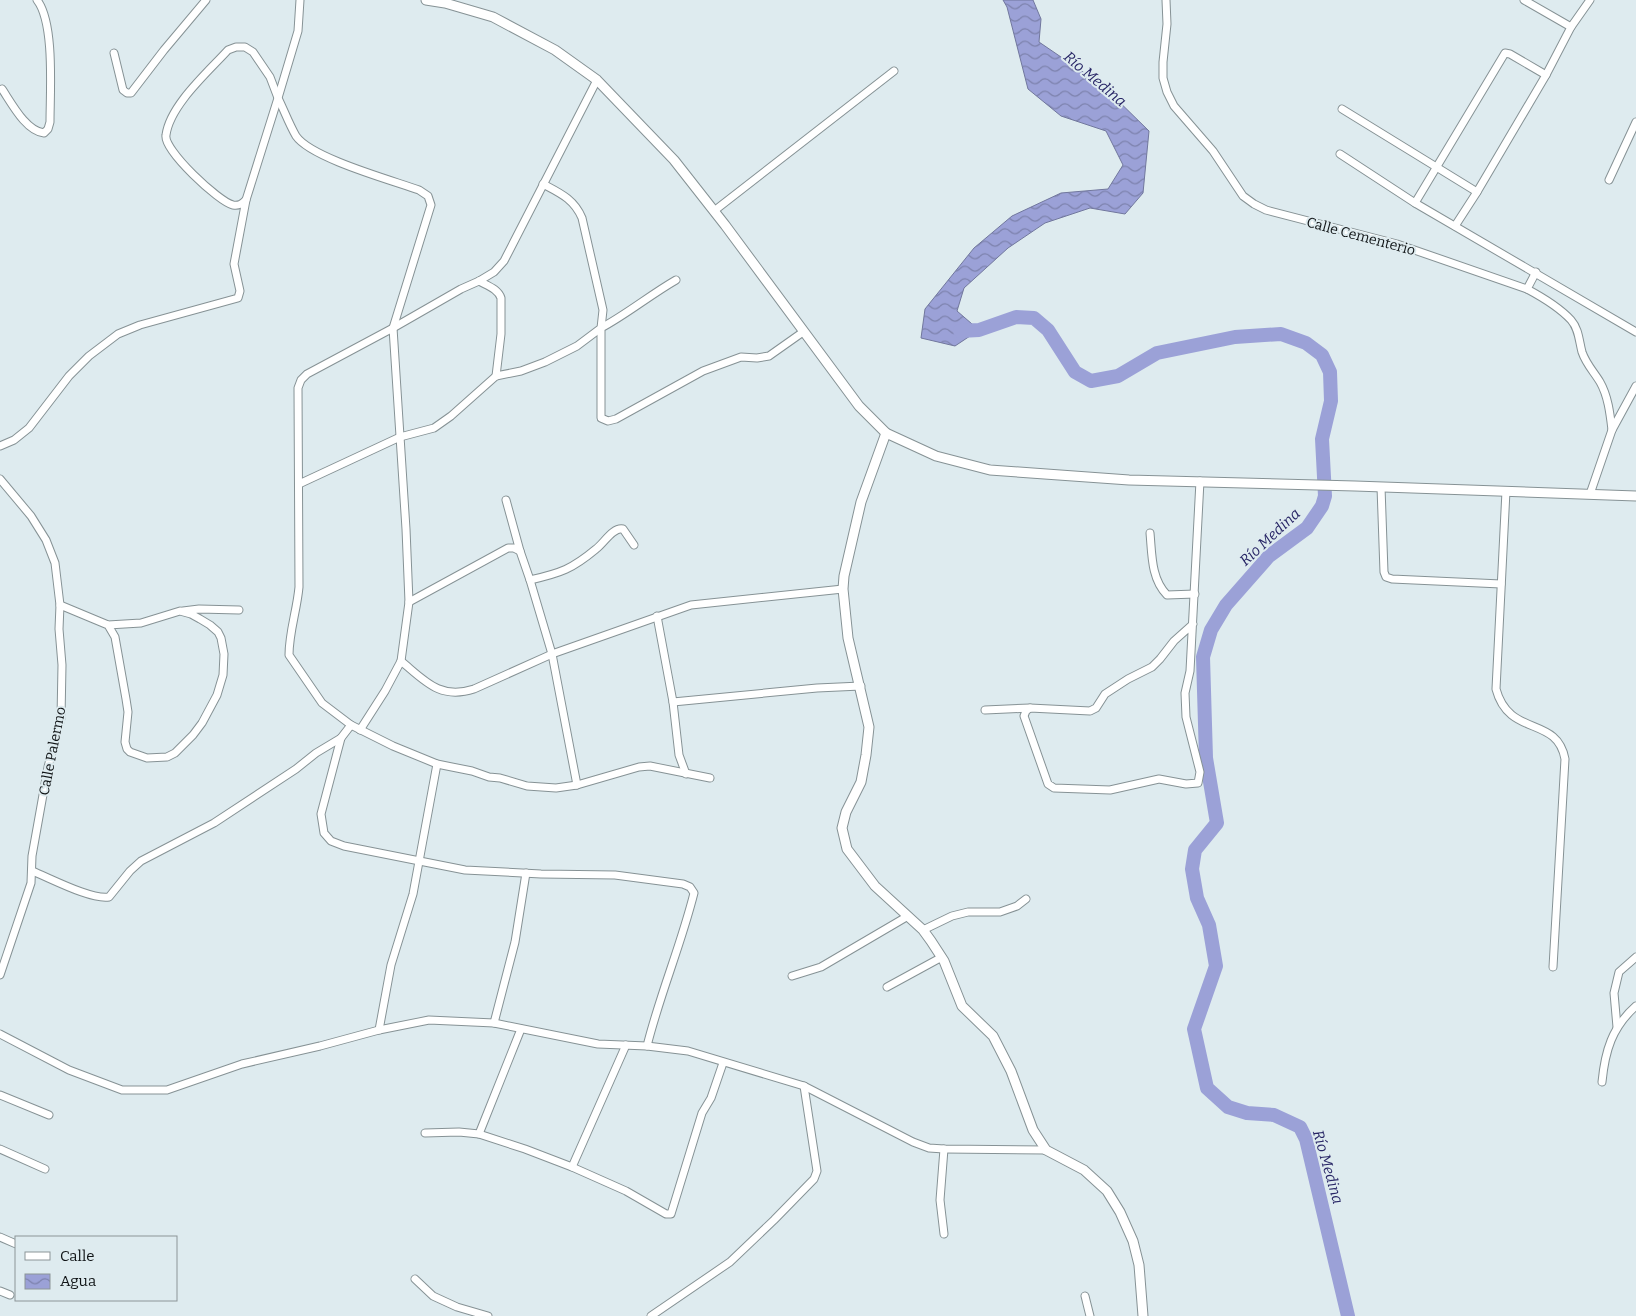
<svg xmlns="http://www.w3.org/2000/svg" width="1636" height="1316" font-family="Bitter,serif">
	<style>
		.water { fill: url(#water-waves); stroke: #71779d }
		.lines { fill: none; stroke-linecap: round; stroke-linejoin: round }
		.river { stroke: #9ba1d7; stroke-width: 14 }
		.street-casing { stroke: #869295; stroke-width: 9 }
		.secondary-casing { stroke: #869295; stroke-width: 11 }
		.street { stroke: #fff; stroke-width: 7 }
		.secondary { stroke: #fff; stroke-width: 9 }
		.labels { text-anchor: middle; stroke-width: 4; stroke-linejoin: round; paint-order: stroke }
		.street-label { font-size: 14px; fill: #101416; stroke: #deebef }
		.water-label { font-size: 15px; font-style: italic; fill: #282666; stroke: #deebef }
	</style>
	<defs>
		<pattern id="water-waves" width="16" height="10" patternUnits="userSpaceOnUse" patternTransform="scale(1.25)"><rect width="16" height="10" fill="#9ba1d7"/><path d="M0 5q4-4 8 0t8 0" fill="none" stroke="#7d82ad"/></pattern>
	</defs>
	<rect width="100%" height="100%" fill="#deebef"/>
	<path class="water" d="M1003,0H1033L1041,19L1039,42L1102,85L1149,131L1143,193L1125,214L1090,208L1045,223L1008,248L964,288L957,311L979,330L955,346L921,338L925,309L974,248L1012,216L1061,193L1108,189L1123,165L1106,131L1061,116L1028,89L1007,7Z"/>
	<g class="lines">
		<path class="river" d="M960,331L979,330L1016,317L1034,318L1048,330L1075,372L1091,381L1118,376L1157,353L1235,337L1281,334L1306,343L1322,355L1330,372L1331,401L1322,439L1325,496L1322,506L1307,528L1269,556L1226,605L1211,630L1203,657L1206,758L1217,823L1195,850L1192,869L1197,898L1209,925L1216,966L1194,1029L1207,1088L1228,1107L1247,1113L1274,1115L1300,1127L1306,1139L1348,1316"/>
		<g class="street-casing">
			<g id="street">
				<path d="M300,0L298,31L278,98C284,110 289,124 296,136C311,158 391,180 419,190L428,196L431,205L393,328L406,529L409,602L401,661L385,691L360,730"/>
				<path d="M1166,0L1167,24L1163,62V78L1167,92L1174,106L1213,151L1243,196L1254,204L1266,210L1397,244L1527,289C1542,297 1559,307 1571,320C1579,329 1579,341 1582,352C1586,364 1594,372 1600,382C1608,396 1610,413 1612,430"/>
				<path d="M1524,0L1571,27"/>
				<path d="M236,47H245L253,52L270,77L278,98L246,200C242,204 239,206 233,205C219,202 163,150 166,135C170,105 208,72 228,50Z"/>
				<path d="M114,53L123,90L127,93H131L164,50L206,0"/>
				<path d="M597,80L504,261L494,272L479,281L461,289L393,328L307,374L301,380L298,388L299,587C297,610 289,632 289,655L322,703L351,725L393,746L437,764L472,771L489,777L500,778L527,786L556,788L577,785L639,767L650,766L710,778"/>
				<path d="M2,89C12,104 26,131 44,133L48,129L50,122C50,92 55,23 37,0"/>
				<path d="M1342,109L1477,192"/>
				<path d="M1340,154L1415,203L1636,332"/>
				<path d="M1609,180L1636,122"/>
				<path d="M1415,203L1505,53L1510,54L1546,75"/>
				<path d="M714,211L894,71"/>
				<path d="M1455,226L1477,192L1546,75L1571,27L1590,0"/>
				<path d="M676,280C650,295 627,314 601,328V418L608,421L616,419L703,371L741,357L757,358L769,356L803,332"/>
				<path d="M479,281C488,286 498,289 501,298V334L496,376"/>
				<path d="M1527,289L1536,272"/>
				<path d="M0,446L14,440L29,428L69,376L89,356L118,334L140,325L238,298L240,291L234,264L246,200"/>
				<path d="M0,479L31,516L46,540L55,563L60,605L59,629L62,665L61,718L48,767L32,856L31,883L0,975"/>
				<path d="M299,484L400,437L434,428L451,416L496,376L521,371L545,362L577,346L601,328L603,310L582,218C574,199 560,193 543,184"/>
				<path d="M1381,487L1384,572L1386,577L1392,579L1501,584"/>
				<path d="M1506,491L1496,689C1509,738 1557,715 1565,759L1553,967"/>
				<path d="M1590,494L1612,430L1636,386"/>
				<path d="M506,500L520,551"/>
				<path d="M1150,533C1152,554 1151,579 1167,595L1195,594"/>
				<path d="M530,580C561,573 572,569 596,549C604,543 613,527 623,529L634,545"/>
				<path d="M409,602L508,548H514L520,551L530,580L552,654L577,785"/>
				<path d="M60,605L108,625L141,623L180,611L191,614L200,619L210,625L218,632L221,638L224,654L223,675L217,695L202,723L193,735L175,753L167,757L147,758L130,752L127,749L125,742L128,712L126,699L115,637L108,625"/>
				<path d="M183,611L199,609L239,610"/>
				<path d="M657,616L673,702L817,688L861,686"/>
				<path d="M1193,624L1174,641L1160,659L1152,667L1128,679L1105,694L1096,708L1090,711L1030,708L1026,711L1024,716L1048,784L1054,788L1110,790L1159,779L1186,784L1198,783L1200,772L1186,717L1185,693L1190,671L1200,481"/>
				<path d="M401,661C425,681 440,700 474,689L552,654L691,605L843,589"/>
				<path d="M673,702L679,755L686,774"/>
				<path d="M985,710L1030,708"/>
				<path d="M351,725L341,738L321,814L324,833L331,841L344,846L465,870L541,874L615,875L683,884L690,887L694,893C681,945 660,994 647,1046"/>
				<path d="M32,871C50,878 91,900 109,897L130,871L141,861L214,823L296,769L316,753L341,738"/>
				<path d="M923,930L952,916L968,912H1000L1017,906L1026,899"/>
				<path d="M792,976L821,967L908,916"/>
				<path d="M887,987L942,957"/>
				<path d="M494,1023L515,942L526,873"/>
				<path d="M1617,1027L1614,993L1619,972L1636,957"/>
				<path d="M379,1030L391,965L413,894L437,764"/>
				<path d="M0,1034L69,1070L122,1090H167L242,1064L320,1046L379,1030L429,1020L494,1023L598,1044L647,1046L688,1051L804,1086L913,1142L929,1148L944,1149L1046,1150"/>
				<path d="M1602,1082C1605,1051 1612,1027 1636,1006"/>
				<path d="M0,1095L49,1115"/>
				<path d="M425,1133L459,1132L479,1134L525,1149L572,1167L626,1191L666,1214H671L702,1113L711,1098L723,1063"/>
				<path d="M479,1134L521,1029"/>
				<path d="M0,1149L45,1169"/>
				<path d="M572,1167L626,1045"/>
				<path d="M944,1234L940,1200L944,1149"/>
				<path d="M0,1237L16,1244"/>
				<path d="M415,1279L433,1296L457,1307L488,1316"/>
				<path d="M0,1291L10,1295"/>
				<path d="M1085,1296L1090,1316"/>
				<path d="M651,1316L730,1262L774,1220L814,1179L817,1171L804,1086"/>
			</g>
		</g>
		<g class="secondary-casing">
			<g id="secondary">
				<path d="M426,0L445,3L493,17L555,50L597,80L674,160L725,225L859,406L886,433L936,456L990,470L1129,480L1355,486L1636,496"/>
				<path d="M886,433L861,502L844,576L843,589L848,638L869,727L866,755L861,782L846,812L842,828L847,849L875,886L923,930L931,941L944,961L962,1006L993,1036L1011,1071L1033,1130L1046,1150L1084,1170L1107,1191L1120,1212L1133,1241L1139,1265L1143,1316"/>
			</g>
		</g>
		<use href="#street" class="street"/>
		<use href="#secondary" class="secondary"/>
	</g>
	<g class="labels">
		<g class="street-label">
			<text transform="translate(1361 236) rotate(15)" y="5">Calle Cementerio</text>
			<text transform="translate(52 751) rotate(-79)" y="5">Calle Palermo</text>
		</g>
		<g class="water-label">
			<text transform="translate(1095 79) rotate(40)" y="5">Río Medina</text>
			<text transform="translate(1270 537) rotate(-43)" y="5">Río Medina</text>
			<text transform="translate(1328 1167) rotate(74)" y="5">Río Medina</text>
		</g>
	</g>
	<rect x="15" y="1236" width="162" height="65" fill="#deebef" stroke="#8c9598"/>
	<rect x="25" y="1252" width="25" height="8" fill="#ffffff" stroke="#8c9598"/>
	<text x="60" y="1261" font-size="15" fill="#101416">Calle</text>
	<rect x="25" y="1274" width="25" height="15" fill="url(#water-waves)" stroke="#8c9598"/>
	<text x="60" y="1286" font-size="15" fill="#101416">Agua</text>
</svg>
